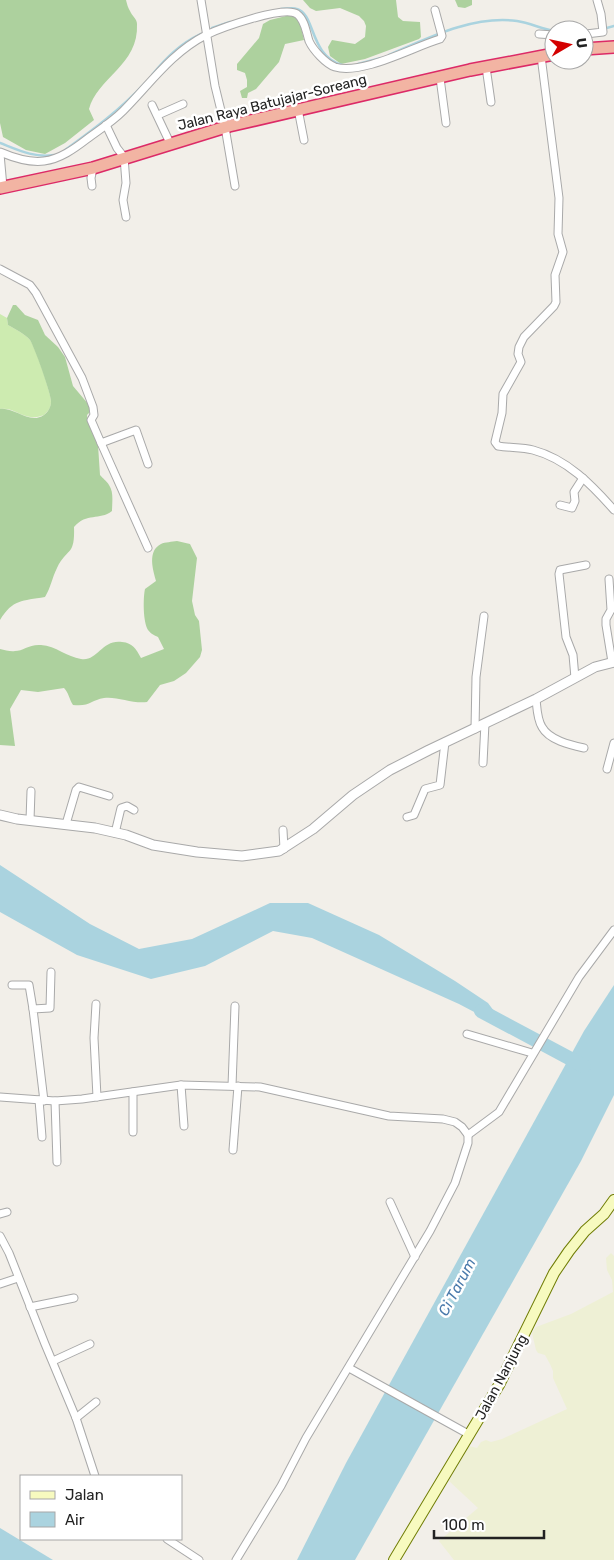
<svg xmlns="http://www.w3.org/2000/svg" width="614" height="1560" font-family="Rubik,sans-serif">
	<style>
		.farmland { fill: #eef0d5 }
		.grass { fill: #cdebb0 }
		.forest { fill: #add19e }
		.water { fill: #aad3df }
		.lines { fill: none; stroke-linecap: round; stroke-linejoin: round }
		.stream { stroke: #aad3df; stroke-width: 2.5 }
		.river { stroke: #aad3df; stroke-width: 14 }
		.minor-casing { stroke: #a9a9a9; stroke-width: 9 }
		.tertiary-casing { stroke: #a9a9a9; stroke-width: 11 }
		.secondary-casing { stroke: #707d05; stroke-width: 12 }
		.trunk-casing { stroke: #dc2a67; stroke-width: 14 }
		.minor { stroke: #fff; stroke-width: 7 }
		.tertiary { stroke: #fff; stroke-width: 9 }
		.secondary { stroke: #f7fabf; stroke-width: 10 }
		.trunk { stroke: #f2b4a3; stroke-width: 11 }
		.labels { text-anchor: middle; stroke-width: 5; stroke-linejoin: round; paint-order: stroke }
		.street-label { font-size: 14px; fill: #222; stroke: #fff }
		.water-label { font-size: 15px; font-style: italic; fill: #4a7aab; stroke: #fff }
	</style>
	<rect width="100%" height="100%" fill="#f2efe9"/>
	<path class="farmland" d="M611,1253L614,1256V1560H454L439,1541L478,1508L449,1481L469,1446L477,1448L481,1442L486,1440L491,1442L502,1439L567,1409L553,1378V1371L550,1364L545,1355L538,1353L536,1350L532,1333L536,1327L571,1314L613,1292L612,1280L607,1270L606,1258Z"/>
	<path class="grass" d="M0,314L7,318L8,325C15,329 25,334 30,340C35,346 52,396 51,402C51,408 48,411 44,415C23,423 18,407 0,409Z"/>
	<g class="forest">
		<path d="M0,0H126C127,4 128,8 130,11C132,16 137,19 137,24C139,65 97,78 89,109L94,120L65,143L45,154L26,150L3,137L0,123Z"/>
		<path d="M303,0H396L398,17L403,21L420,22L421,37L419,39L365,59L341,64L330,56L328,47L332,40L355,44L365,37L366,26L364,21L359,16L340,8L316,11L310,8Z"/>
		<path d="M455,0H472V5L465,8L458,7Z"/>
		<path d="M294,14L299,18L304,40L285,44L279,62L256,89L248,93L247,98H242L240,91L247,87V80L245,73L237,70V64L259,38L263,24L270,20Z"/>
		<path d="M13,305H16L25,315L38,320L45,335L58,347L65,357L73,386L89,405V413L87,415L88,423L98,445L100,475C103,479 106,480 109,485C114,492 112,503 112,511C99,521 87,512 74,527C75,557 67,547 57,568C52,578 51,587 45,597C22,601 13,599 0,620V409C15,407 29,425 44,415C48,412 51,407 51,402C52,396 34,346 30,340C25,334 15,329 8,325L7,318Z"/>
		<path d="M177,541L190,544L197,558L192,601L195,615L199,621L202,650L200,657L186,673L174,681L160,685L147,702C133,704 116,696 104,698C91,700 90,707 73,705C69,699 69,693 64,688L38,692L21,690L10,709L15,746L0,745V649C5,650 11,652 15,651C23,651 29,644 41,645C56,646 67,657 81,659C97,662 102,639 122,642C133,643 136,649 141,658L164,649L158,637C154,635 151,634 148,630C143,622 143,598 145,589L156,581C153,570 147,551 161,544C165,542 172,542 177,541Z"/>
	</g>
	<g class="water">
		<path d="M0,865L90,924L139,949L192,939L270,903H308L379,935L455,981L488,1003L500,1019L495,1023L459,1004L312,938L273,931L205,966L151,979L77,955L0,912Z"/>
		<path d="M614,985V1095L581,1161L355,1560H297L346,1463L584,1031Z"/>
		<path d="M0,1528L53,1560H0Z"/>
	</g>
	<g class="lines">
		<g class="stream">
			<path d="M281,9C286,9 293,7 297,9C316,15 309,55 342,65"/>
			<path d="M212,28L230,22"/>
			<path d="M603,29L614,26"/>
			<path d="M389,55C428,38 473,15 517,21C530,23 542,29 554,31"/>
			<path d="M358,64L381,58"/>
			<path d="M152,75C167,57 180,44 201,34"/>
			<path d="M0,143C18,150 34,158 54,155"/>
			<path d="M65,150C94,129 121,109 145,83"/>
		</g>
		<path class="river" d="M481,1011L584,1066"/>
		<g class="minor-casing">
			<g id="minor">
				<path d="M201,0L215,86L225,127L235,186"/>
				<path d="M539,34L554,35"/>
				<path d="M586,34L603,32L601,14L597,0"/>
				<path d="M541,56L559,198L558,234L563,252L555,275L556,302L554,306L524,337L519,347L518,354L521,362L503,394L502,413L495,442L498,446C510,448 522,447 533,450C567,459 592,485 614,510"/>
				<path d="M486,67L491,102"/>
				<path d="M440,78L446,123"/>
				<path d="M152,105L170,143"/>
				<path d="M298,109L304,140"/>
				<path d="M158,115L183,104"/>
				<path d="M106,125L117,148L124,157L126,183L123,200L126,217"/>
				<path d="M0,152C14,158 29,163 44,161C60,159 74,149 87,139C99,130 112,122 123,111C150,84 171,53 206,35C221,28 284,5 297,14C305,20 306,32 309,41C313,50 326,64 335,67C363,75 413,47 440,39L442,36L435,10"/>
				<path d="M0,154L3,187"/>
				<path d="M92,186L91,178L93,168"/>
				<path d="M0,269L30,285L36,293L82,378L93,407L94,415L91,420L101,443L136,430L148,464"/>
				<path d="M101,443L148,548"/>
				<path d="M560,505L572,508L575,501L574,492L583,478"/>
				<path d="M609,579L611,610L606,619V625L612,662"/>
				<path d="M575,678L573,655L566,637L559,574L560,570L586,565"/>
				<path d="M536,699C537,708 537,719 542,727C549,740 570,745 584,748"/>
				<path d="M475,729L476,677L484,616"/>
				<path d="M483,763L485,723"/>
				<path d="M607,769L614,743"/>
				<path d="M407,817L414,815L425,789L440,785L445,742"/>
				<path d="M30,820L31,791"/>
				<path d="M66,824L76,790L79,787L109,796"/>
				<path d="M283,830L284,849"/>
				<path d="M115,833L121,808L127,806L134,810"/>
				<path d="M12,985H29L33,1009"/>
				<path d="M96,1004L94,1038L97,1097"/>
				<path d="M467,1034L532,1053"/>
				<path d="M181,1085L184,1126"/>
				<path d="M232,1086L235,1006"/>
				<path d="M0,1097L55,1101L82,1099L181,1085L260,1087L389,1116L443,1119L455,1122L462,1127L468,1135V1143L455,1183L430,1231L306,1438L281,1486L236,1560"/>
				<path d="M39,1100L42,1137"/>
				<path d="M44,1101L33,1009L50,1008L51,972"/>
				<path d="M55,1101L57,1162"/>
				<path d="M133,1132V1092"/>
				<path d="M468,1135L499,1112L579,977L614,930"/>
				<path d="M233,1150L238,1086"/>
				<path d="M390,1202L415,1257"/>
				<path d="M0,1214L7,1212"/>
				<path d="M0,1236L9,1253L45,1344L76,1418L95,1476"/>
				<path d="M0,1284L18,1278"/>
				<path d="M30,1307L74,1298"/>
				<path d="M53,1361L90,1344"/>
				<path d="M349,1368L470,1435"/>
				<path d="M76,1418L96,1402"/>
				<path d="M167,1539L199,1560"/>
			</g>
		</g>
		<g class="tertiary-casing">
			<path id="tertiary" d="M0,815L17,819L95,828L126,835L153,845L197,852L242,856L279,851L313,829L353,795L390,770L429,750L536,699L595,667L614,662"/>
		</g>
		<g class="secondary-casing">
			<path id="secondary" d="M394,1560L499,1385L554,1273L569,1251L585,1231L604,1214L614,1200"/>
		</g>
		<g class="trunk-casing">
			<g id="trunk">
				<path d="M584,49L614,47"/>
				<path d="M0,188L93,168L229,126L470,70L554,54"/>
			</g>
		</g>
		<use href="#minor" class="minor"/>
		<use href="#tertiary" class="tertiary"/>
		<use href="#secondary" class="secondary"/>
		<use href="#trunk" class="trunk"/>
	</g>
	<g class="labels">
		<g class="street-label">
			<text transform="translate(272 102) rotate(-14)" y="5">Jalan Raya Batujajar-Soreang</text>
			<text transform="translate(501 1377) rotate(-62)" y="5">Jalan Nanjung</text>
		</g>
		<g class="water-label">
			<text transform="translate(457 1287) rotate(-62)" y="5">Ci Tarum</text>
		</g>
	</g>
	<rect x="20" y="1475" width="162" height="65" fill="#ffffff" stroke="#a7a7a7"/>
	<rect x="30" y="1491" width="25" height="8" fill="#f7fabf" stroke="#a7a7a7"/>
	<text x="65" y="1500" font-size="15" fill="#222222">Jalan</text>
	<rect x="30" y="1512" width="25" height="15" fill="#aad3df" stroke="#a7a7a7"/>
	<text x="65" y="1525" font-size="15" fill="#222222">Air</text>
	<g transform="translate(569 45) rotate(81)"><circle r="24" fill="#ffffff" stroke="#a7a7a7"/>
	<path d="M0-4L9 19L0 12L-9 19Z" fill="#d40000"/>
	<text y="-8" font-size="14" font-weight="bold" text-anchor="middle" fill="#222222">U</text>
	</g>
	<path d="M434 1530v8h110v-8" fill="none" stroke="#222222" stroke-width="2.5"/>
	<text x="442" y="1530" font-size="15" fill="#222222" stroke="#ffffff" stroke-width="4" paint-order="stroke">100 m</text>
</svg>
